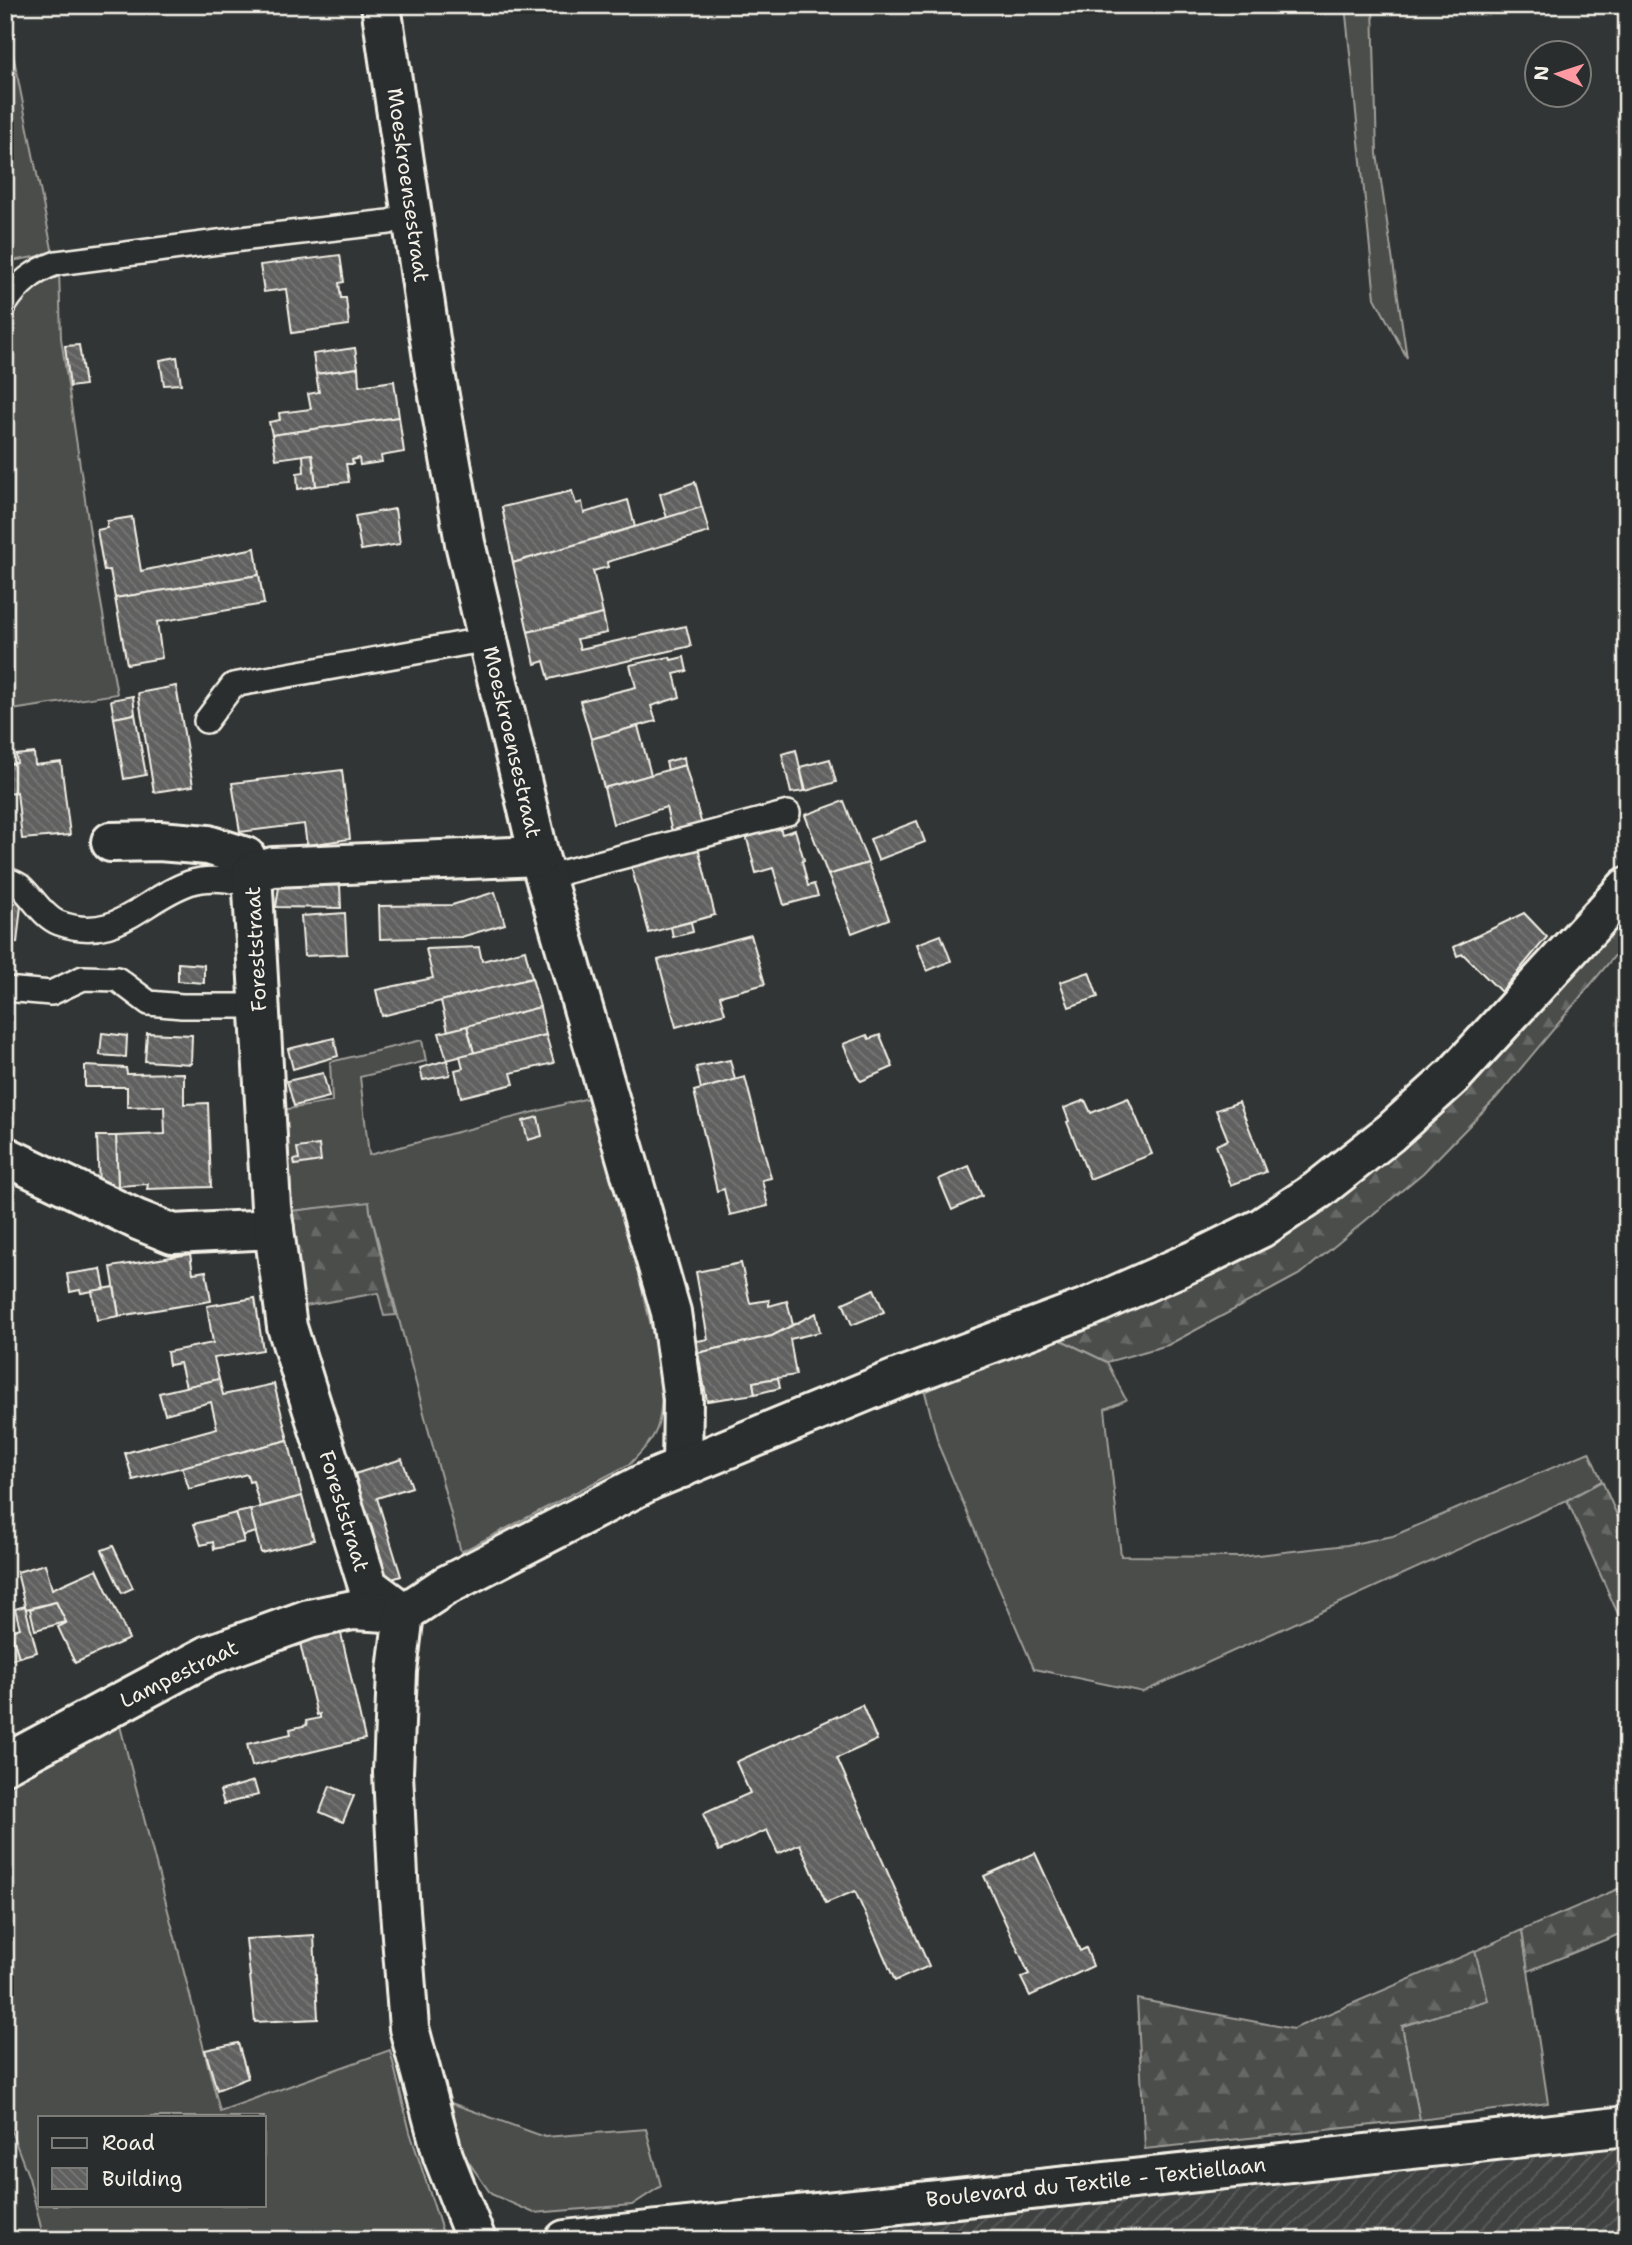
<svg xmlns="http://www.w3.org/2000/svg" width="1632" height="2245" font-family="'Shantell Sans',sans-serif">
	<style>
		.industrial { fill: url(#industrial-furrows) }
		.grass { fill: #4b4d4c; stroke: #a09f9a; stroke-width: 2; fill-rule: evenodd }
		.forest { fill: url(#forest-firs); stroke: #a09f9a; stroke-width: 2 }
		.building { fill: url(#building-back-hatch); stroke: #f4f1e8; stroke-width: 2 }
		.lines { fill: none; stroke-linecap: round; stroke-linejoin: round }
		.service-casing { stroke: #f4f1e8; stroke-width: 28 }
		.minor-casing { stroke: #f4f1e8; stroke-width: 44 }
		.service { stroke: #2a2d2e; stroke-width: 23 }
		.minor { stroke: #2a2d2e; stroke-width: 38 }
		.labels { text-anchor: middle; stroke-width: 5; stroke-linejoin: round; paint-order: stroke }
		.street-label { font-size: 21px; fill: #f4f1e8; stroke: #2a2d2e }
	</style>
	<defs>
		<pattern id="industrial-furrows" width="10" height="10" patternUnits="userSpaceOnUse" patternTransform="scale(1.75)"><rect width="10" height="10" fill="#404242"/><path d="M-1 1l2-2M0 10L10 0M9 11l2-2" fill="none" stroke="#5c5e5d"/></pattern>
		<pattern id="forest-firs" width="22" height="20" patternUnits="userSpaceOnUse" patternTransform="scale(1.75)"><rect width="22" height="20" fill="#4b4d4c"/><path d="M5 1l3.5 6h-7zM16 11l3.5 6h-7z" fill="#666766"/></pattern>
		<pattern id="building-back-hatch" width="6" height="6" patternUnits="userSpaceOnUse" patternTransform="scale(1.75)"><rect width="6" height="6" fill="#5f605f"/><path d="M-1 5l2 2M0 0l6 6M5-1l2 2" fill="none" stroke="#777776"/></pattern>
	</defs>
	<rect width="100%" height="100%" fill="#323535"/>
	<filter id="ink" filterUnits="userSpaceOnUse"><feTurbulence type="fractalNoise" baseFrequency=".0143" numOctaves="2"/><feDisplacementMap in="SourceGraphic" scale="14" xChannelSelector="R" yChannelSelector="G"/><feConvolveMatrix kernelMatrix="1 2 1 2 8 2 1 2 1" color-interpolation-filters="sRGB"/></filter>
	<g filter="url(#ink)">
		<path class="industrial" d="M1627,2148V2240H765L1583,2151Z"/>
		<g class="grass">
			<path d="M1345,5H1373L1377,154L1407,358L1375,298Z"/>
			<path d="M5,14L53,254L5,262Z"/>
			<path d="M59,269L61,338L97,580L117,694L5,711V281Z"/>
			<path d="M422,1040L426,1061L360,1077L369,1155L592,1097C613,1154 624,1214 638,1273C648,1317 670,1381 658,1425C654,1440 640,1453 630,1464L461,1552L370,1211L369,1203L283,1212L275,1111L332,1102L330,1062Z"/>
			<path d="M1049,1334L1107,1362L1126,1400L1105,1409L1121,1556L1240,1557L1347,1545L1393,1536L1589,1452L1602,1481L1567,1500L1143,1692L1034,1669L939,1447L925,1392Z"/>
			<path d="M118,1718L220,2111L390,2050L410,2132L445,2240H44L29,2178L5,2115V1782ZM40,2117H264V2205H40Z"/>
			<path d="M1522,1930L1548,2103L1420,2120L1402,2026L1487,2000L1475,1951Z"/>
			<path d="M451,2103L545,2137L646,2129L661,2186L632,2205L534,2213L491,2194L461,2151Z"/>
		</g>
		<g class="forest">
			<path d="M1627,900V941L1497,1097L1423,1173L1302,1273L1168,1345L1107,1362L1049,1334L1260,1238Z"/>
			<path d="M369,1202L370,1211L396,1315L384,1316L378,1293L294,1308L283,1212Z"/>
			<path d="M1602,1481L1627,1538V1634L1567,1500Z"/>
			<path d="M1627,1885V1931L1528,1971L1522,1930Z"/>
			<path d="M1475,1951L1488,2000L1402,2026L1420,2120L1145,2149L1137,1999L1293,2029Z"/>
		</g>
		<g class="building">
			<path d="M340,255L344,282L339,283L341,298H346L349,325L292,333L286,289L264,292L260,265Z"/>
			<path d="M79,345L85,385L70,387L65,346Z"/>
			<path d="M355,348L358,368L316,374L313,354Z"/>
			<path d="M177,357L181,384L164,385L160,360Z"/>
			<path d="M358,368L359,386L394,381L399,417L272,435L269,422L280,420L279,413L311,409L308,394L319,392L316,374Z"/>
			<path d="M399,417L404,452L381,456L382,462L360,465L359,458L352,460L353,464H346L349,482L316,486L312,454L276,459L272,435Z"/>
			<path d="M312,454L316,486L298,489L297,473L304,472L303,455Z"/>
			<path d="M695,482L702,507L667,518L660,494Z"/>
			<path d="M572,491L576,504L582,502L584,513L628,500L635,527L513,563L502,507Z"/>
			<path d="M702,507L709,532L607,562L608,567L593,571L603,614L528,632L513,563Z"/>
			<path d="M395,509L400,544L361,550L355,516Z"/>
			<path d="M132,517L141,571L255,548L259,575L115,598L110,570L104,571L97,530L107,528V521Z"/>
			<path d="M259,575L264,604L157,622L162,658L127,664L115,598Z"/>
			<path d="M603,614L607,633L577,639L580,649L686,626L691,646L549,679L544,661L535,664L528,632Z"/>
			<path d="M670,657L671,660L684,657L687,671L674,674L680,697L651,706L656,721L591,739L580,701L636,687L630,665Z"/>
			<path d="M176,686L193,786L154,792L138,693Z"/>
			<path d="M133,696L135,714L114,718L111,700Z"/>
			<path d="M135,714L146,775L124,779L114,718Z"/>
			<path d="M638,726L651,775L604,788L591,739Z"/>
			<path d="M5,746L8,764L17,763L16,755L34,753L35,765L61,762L70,835L22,839L17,792L5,794Z"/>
			<path d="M796,750L805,791L791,793L782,754Z"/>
			<path d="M684,757L685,765L668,770L666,762Z"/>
			<path d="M830,759L836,782L806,791L800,767Z"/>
			<path d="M685,765L702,825L672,832L666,807L613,824L604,788Z"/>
			<path d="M342,770L350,839L307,845L304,824L240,832L232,783Z"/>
			<path d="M844,801L868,863L828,875L805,815Z"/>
			<path d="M917,821L925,842L878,860L870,839Z"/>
			<path d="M779,825L782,834L795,830L804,860L802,861L808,886L814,884L818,896L784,905L773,868L756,873L746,835Z"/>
			<path d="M697,843L715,915L649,933L630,862Z"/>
			<path d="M868,863L889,919L852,933L828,875Z"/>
			<path d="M340,885L341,908L276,907L279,887Z"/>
			<path d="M495,892L505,924L461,937L380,939L379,906L452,905Z"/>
			<path d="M5,894L22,896L17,943L5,941Z"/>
			<path d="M345,913L347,954L304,956L301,916Z"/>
			<path d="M1524,913L1547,937L1501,992L1463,954L1457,956L1454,947Z"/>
			<path d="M691,922L693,932L673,937L671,927Z"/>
			<path d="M751,935L765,984L720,996L725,1013L676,1027L658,960Z"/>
			<path d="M941,935L951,961L927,971L917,944Z"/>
			<path d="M479,947L482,961L525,950L532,978L382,1016L376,990L433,978L426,949Z"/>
			<path d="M178,963L204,965V983L178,981Z"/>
			<path d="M1089,972L1098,997L1069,1007L1060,982Z"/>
			<path d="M532,978L540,1007L448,1031L441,1001Z"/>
			<path d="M540,1007L546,1035L474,1053L467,1026Z"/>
			<path d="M467,1026L474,1053L447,1060L439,1033Z"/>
			<path d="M102,1033L127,1036L126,1057L100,1055Z"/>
			<path d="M147,1033L192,1035L191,1064L145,1061Z"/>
			<path d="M546,1035L554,1063L511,1073L514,1084L461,1097L455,1070L463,1068L460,1056Z"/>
			<path d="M867,1035L869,1039L880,1035L893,1067L861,1081L858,1078L843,1044Z"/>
			<path d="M334,1038L338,1056L293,1069L288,1049Z"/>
			<path d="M447,1060L450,1075L423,1080L420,1068Z"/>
			<path d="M730,1060L735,1080L701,1089L696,1067Z"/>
			<path d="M85,1066L126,1068L127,1074L184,1073V1104L208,1103L211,1187L147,1189L148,1184L118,1186L116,1136L165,1134L164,1106L127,1107V1087H85Z"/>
			<path d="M323,1073L329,1097L294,1106L287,1081Z"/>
			<path d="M745,1077L771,1178L762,1180L768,1206L730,1215L724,1189L717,1191L694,1091Z"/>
			<path d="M1128,1098L1152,1154L1090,1179L1067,1122L1069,1121L1064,1108L1085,1100L1091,1113Z"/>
			<path d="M1239,1102L1266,1172L1231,1185L1216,1145L1228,1140L1216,1110Z"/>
			<path d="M538,1117L542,1136L528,1140L523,1121Z"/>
			<path d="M97,1136H116L118,1186L99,1187Z"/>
			<path d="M319,1145L321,1161L295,1165L294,1160L299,1159L297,1148Z"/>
			<path d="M969,1166L982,1196L952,1210L939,1179Z"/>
			<path d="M190,1254L193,1273L206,1271L211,1301L119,1316L111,1267Z"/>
			<path d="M741,1263L750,1303L769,1300V1306L787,1301L793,1325L772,1336L698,1353L697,1341L708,1339L696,1272Z"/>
			<path d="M101,1269L105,1289L81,1293L80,1290L70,1292L67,1274Z"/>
			<path d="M114,1287L119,1316L97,1320L92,1291Z"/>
			<path d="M874,1289L884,1312L852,1325L843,1303Z"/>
			<path d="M255,1298L263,1350L214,1358L219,1379L186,1387L180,1363L169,1365L167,1352L213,1343L207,1306Z"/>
			<path d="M816,1313L820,1332L790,1339L796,1375L753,1382L755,1394L707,1401L698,1353L772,1336Z"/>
			<path d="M778,1378L780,1388L755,1394L753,1382Z"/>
			<path d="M219,1379L223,1395L274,1384L288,1440L133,1480L125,1453L217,1428L211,1402L165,1414L159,1393Z"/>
			<path d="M288,1440L302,1496L260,1507L253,1481L249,1482L247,1474L189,1489L182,1467Z"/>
			<path d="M402,1459L412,1487L377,1498L401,1576L374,1585L342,1478Z"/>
			<path d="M302,1496L314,1540L261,1553L250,1510Z"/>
			<path d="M250,1510L256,1532L242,1536L236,1513Z"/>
			<path d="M236,1513L244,1542L214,1549L213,1542L201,1545L194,1524Z"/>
			<path d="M113,1546L133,1588L122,1593L102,1550Z"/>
			<path d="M45,1564L52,1589L97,1569L129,1639L75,1663L58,1627L66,1623L56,1602L26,1609L25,1606L17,1572Z"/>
			<path d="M5,1599L8,1609L5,1610L19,1657L5,1661Z"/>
			<path d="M56,1602L66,1622L35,1630L30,1609Z"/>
			<path d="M25,1606L37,1652L19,1657L11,1631L20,1628L15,1609Z"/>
			<path d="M340,1629L365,1739L252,1766L247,1744L291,1734L290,1729L307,1725L306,1721L320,1718V1714L317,1715L299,1639Z"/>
			<path d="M862,1705L877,1740L837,1758L929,1966L895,1981L855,1891L826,1903L800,1844L778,1854L767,1830L719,1851L703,1814L750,1793L736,1762Z"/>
			<path d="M254,1781L258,1795L224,1804L220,1791Z"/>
			<path d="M330,1786L354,1796L343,1822L320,1812Z"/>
			<path d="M1035,1853L1080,1951L1086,1948L1093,1966L1030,1996L1021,1978L1029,1974L984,1876Z"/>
			<path d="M314,1935L318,2019L255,2022L246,1939Z"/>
			<path d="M238,2043L248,2078L217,2090L205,2050Z"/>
			<path d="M1440,2230L1441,2240H1361Z"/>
		</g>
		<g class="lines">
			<g class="service-casing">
				<g id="service">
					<path d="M5,304C19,283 34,271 57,263L265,236L389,222L413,213"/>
					<path d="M206,721L233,685L488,639"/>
					<path d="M545,877L788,813"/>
					<path d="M5,879C10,881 16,883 20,886C33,897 43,917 59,923C116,944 141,900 189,883C210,876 231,880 253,885"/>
					<path d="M5,989L51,993L83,978L117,979L149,1003L182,1006H260"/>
				</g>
			</g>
			<g class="minor-casing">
				<g id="minor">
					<path d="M381,5L435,373L465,543L539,856L671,1312L683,1399L682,1468"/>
					<path d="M111,842L159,841L208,845L246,857L252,873"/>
					<path d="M5,1156L138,1220L173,1234L274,1229"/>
					<path d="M404,1613L368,1586L287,1327L271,1207L252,873L273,867L539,856"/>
					<path d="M5,1764L209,1655L309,1619L353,1610L404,1613"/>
					<path d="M476,2240L443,2156L409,2028L399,1897L393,1773L397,1671L404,1613L445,1586L649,1481L896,1379L1089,1307L1202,1257L1261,1228L1318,1190L1390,1133L1454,1075L1627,887"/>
					<path d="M565,2240L1627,2126"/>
				</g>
			</g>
			<use href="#service" class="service"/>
			<use href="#minor" class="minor"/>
		</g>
	</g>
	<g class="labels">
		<g class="street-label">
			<text transform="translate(408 185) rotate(82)" y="7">Moeskroensestraat</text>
			<text transform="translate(512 742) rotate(77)" y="7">Moeskroensestraat</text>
			<text transform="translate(256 949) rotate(-93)" y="7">Foreststraat</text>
			<text transform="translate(344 1511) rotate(73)" y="7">Foreststraat</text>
			<text transform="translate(179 1674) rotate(-26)" y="7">Lampestraat</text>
			<text transform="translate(1096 2182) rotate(-6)" y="7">Boulevard du Textile - Textiellaan</text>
		</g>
	</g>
	<rect width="1632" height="2245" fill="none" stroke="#2a2d2e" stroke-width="28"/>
	<rect x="14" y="14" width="1604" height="2217" fill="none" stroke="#f4f1e8" stroke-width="2.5" filter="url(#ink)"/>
	<rect x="38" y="2116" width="228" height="91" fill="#2a2d2e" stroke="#7b7b78" stroke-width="2"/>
	<rect x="52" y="2138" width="35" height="10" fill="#2a2d2e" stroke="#7b7b78" stroke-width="2"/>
	<text x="102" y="2150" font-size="21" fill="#f4f1e8">Road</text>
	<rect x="52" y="2168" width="35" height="21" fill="url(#building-back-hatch)" stroke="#7b7b78" stroke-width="2"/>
	<text x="102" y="2186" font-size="21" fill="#f4f1e8">Building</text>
	<g transform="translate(1558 74) rotate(273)"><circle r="33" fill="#2a2d2e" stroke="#7b7b78" stroke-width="2"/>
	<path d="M0-5L12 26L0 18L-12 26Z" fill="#ff9aa2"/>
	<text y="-10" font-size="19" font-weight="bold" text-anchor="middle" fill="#f4f1e8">N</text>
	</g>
</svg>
